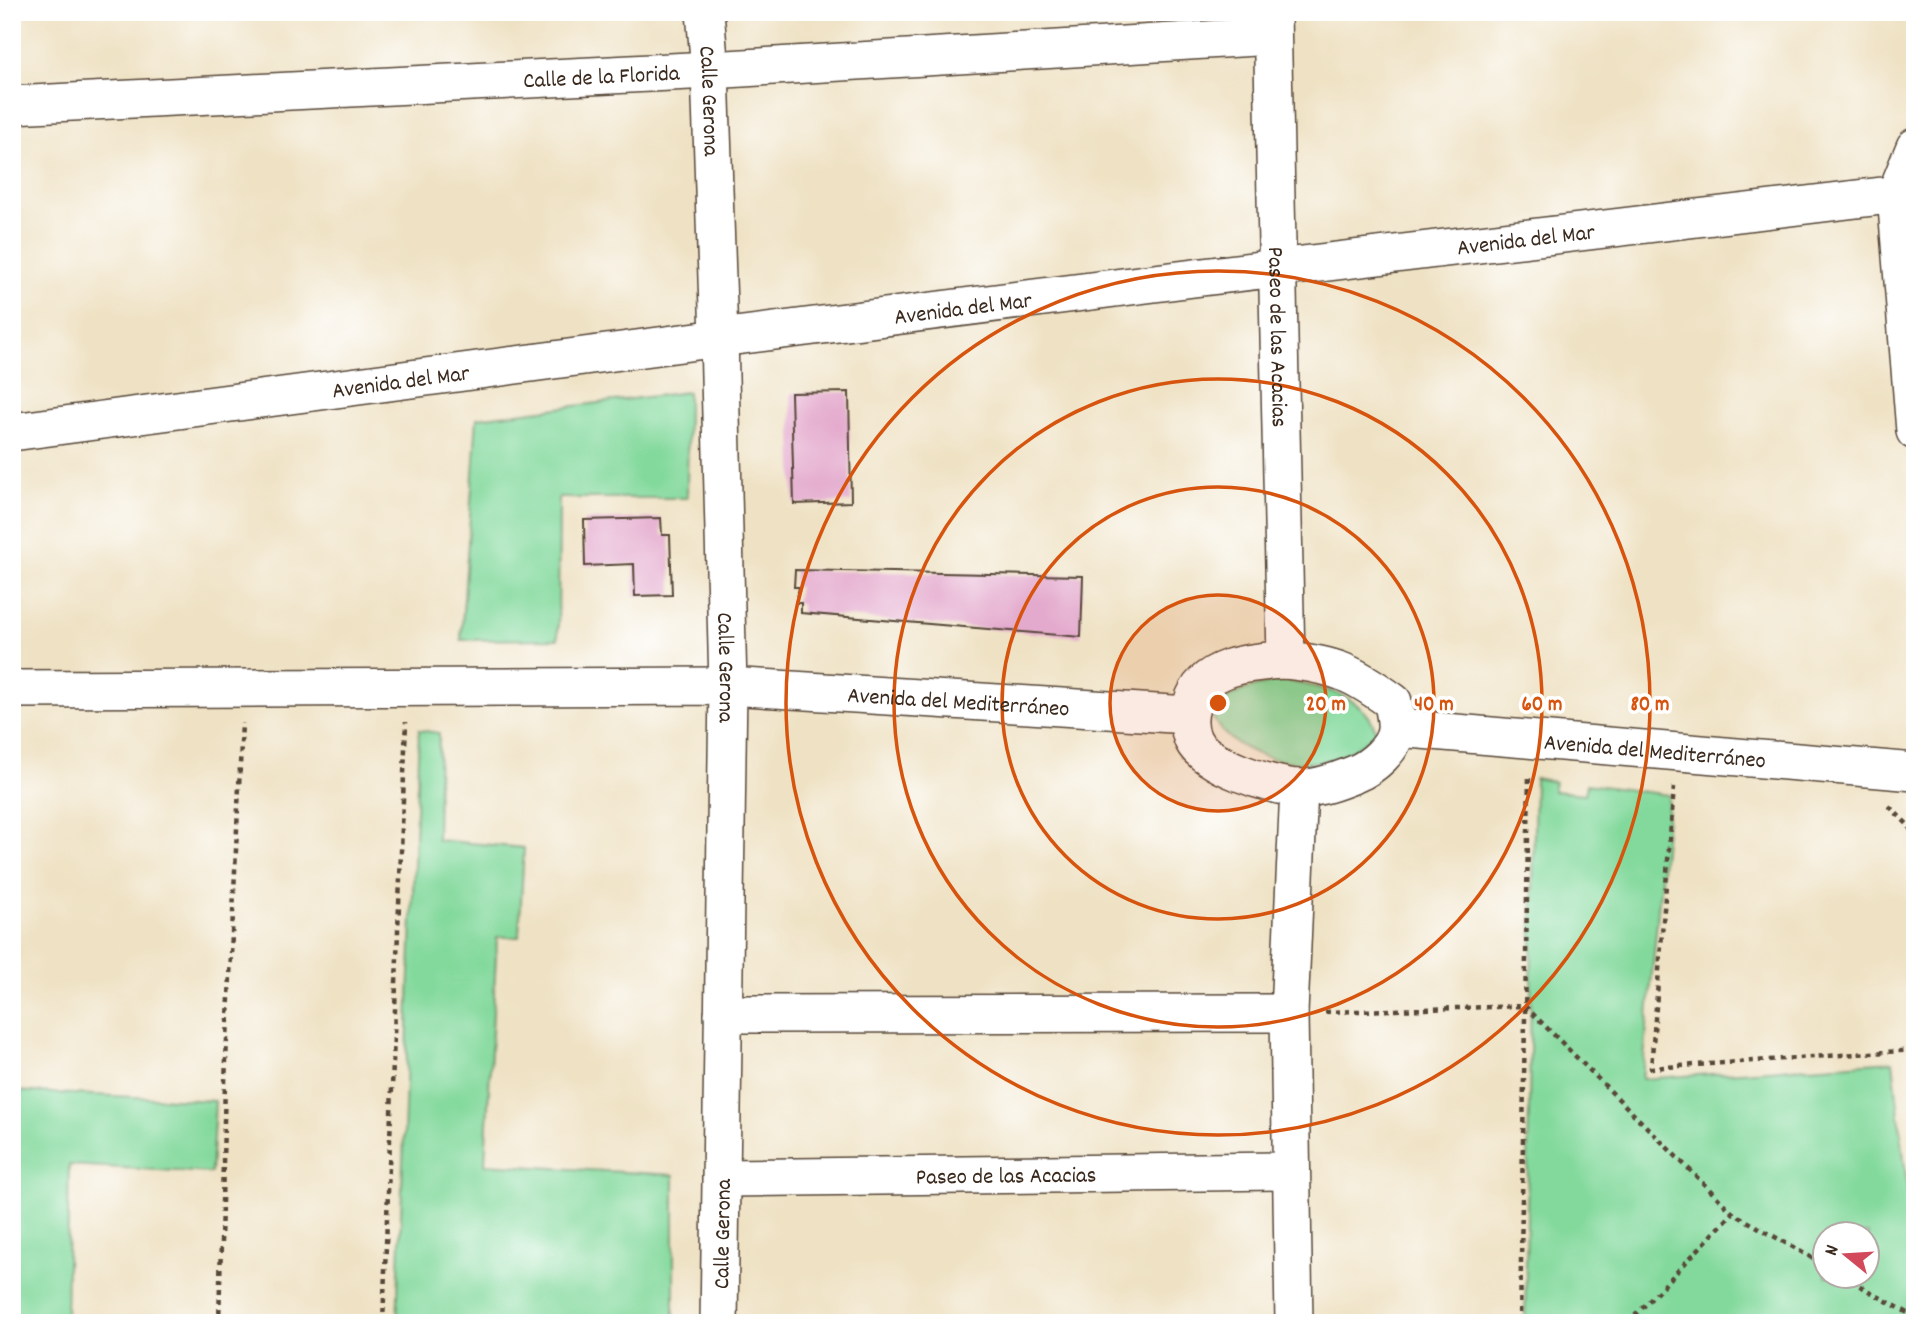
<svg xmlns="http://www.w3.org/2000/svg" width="1927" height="1335" font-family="Dekko,sans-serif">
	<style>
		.green { fill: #83d99c; stroke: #5f825d; stroke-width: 2; fill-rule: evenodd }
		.building { fill: #e4aacd }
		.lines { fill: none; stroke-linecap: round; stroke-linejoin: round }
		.street-casing { stroke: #564637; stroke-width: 40 }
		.path { stroke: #564637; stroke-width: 4.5; stroke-dasharray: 5 5; stroke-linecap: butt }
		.street { stroke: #fff; stroke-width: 37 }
		.ring { fill: none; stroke: #d7540e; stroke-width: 3.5 }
		.labels { text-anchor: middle; stroke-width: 7; stroke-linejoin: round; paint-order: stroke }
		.street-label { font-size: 23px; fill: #3b2a1e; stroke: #fff }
		.centre { fill: #d7540e; stroke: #fff; stroke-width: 3.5 }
		.ring-label { font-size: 21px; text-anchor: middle; font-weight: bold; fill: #d7540e; stroke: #fff; stroke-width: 7; stroke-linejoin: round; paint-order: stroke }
	</style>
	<rect width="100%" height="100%" fill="#fff"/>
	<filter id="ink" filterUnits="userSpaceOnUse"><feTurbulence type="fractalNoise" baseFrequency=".0143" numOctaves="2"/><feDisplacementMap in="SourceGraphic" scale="14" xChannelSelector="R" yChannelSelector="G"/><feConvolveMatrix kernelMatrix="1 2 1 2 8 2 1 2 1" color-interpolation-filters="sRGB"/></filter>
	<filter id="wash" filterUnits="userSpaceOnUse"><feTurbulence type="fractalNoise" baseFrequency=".00686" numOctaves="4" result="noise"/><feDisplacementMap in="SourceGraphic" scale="28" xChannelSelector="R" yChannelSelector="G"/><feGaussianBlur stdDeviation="1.57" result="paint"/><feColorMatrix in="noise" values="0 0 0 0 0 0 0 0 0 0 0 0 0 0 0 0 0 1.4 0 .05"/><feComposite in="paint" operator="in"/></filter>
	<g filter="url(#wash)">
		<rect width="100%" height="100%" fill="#efe2c4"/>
		<g class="green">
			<path d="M688,392L687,498H559L558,639L461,640L477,418Z"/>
			<path d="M1285,681C1317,686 1370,696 1376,734C1359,747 1339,760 1317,762C1281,766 1227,751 1212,715C1227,690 1259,684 1285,681Z"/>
			<path d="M419,730L439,733L437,840L524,848L519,937H497L485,1164L674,1175V1323H397Z"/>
			<path d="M1535,778L1555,782L1553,791L1585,794L1587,784L1669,795L1642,1079L1893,1061L1915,1257V1323H1525ZM1826,1234H1868V1276H1826Z"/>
			<path d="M12,1091L215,1101L211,1173L69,1165L66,1321L12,1320Z"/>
		</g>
		<g id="blocks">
			<g class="building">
				<path d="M849,392L851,502L794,504L791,393Z"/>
				<path d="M661,518L662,535H670L672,595L635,596L634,564L585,566L584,520Z"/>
				<path d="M795,570L1083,576L1081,637L801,613V603H796L799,587H794Z"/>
			</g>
		</g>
	</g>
	<g filter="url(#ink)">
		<use href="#blocks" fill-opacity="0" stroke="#564637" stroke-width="2"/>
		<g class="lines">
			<g class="street-casing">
				<g id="street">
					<path id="s1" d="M705,12L710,70L719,338L728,686L719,1323"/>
					<path id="s2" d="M1272,13L1286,660"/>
					<path id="s3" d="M12,105L710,70L1272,36"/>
					<path d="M1915,147L1896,194L1915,431"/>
					<path id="s4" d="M12,432L719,338L1194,278L1915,192"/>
					<path d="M1286,660C1336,665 1353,673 1393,702C1394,711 1397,720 1396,729C1395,748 1372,767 1355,774C1338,781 1317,789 1298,788C1272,786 1205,766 1193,740C1188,729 1188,715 1192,704C1203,664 1252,662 1286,660Z"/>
					<path id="s5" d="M12,689L728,686L1188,715"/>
					<path id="s6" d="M1397,728L1915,772"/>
					<path d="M723,1014L1289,1013"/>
					<path id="s7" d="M722,1178L1290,1171"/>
					<path d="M1294,1323L1289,1013L1299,788"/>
				</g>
			</g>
			<g class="path">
				<path d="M1674,787L1651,1068L1915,1050"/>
				<path d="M1889,806L1909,826L1915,842"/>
				<path d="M1325,1012L1525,1006L1733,1213L1826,1266"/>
				<path d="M1842,1276L1915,1317"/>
				<path d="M219,1323L225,1082L242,723"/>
				<path d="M383,1323L406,722"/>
				<path d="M1520,1323L1529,774"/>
				<path d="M1628,1323L1733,1213"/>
			</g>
			<use href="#street" class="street"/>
		</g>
	</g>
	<circle cx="1218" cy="703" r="108" fill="#d7540e" fill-opacity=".12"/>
	<g class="ring">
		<circle cx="1218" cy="703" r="108"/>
		<circle cx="1218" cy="703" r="216"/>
		<circle cx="1218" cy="703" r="324"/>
		<circle cx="1218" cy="703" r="432"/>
	</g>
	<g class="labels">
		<g class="street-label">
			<text dy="8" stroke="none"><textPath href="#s3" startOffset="590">Calle de la Florida</textPath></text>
			<text dy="8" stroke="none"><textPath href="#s1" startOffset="89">Calle Gerona</textPath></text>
			<text dy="8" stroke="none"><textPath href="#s4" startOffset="1526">Avenida del Mar</textPath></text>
			<text dy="8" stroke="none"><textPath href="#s4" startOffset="959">Avenida del Mar</textPath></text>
			<text dy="8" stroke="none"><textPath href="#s2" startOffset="324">Paseo de las Acacias</textPath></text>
			<text dy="8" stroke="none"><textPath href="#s4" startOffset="392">Avenida del Mar</textPath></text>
			<text dy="8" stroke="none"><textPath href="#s1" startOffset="656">Calle Gerona</textPath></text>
			<text dy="8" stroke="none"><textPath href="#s5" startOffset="947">Avenida del Mediterráneo</textPath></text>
			<text dy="8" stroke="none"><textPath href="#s6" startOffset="259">Avenida del Mediterráneo</textPath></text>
			<text dy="8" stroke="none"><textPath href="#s7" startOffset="284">Paseo de las Acacias</textPath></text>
			<text transform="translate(721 1234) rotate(-89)" y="8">Calle Gerona</text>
		</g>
	</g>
	<circle cx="1218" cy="703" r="10" class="centre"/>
	<g class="ring-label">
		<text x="1326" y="710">20 m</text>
		<text x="1434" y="710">40 m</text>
		<text x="1542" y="710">60 m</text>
		<text x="1650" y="710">80 m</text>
	</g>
	<rect width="1927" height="1335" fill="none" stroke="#fff" stroke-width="42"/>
	<g transform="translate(1846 1255) rotate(288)"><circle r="33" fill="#ffffff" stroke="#b1aaa5" stroke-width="2"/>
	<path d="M0-5L12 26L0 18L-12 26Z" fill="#d1495b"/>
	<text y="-10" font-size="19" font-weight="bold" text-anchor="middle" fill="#3b2a1e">N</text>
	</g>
</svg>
